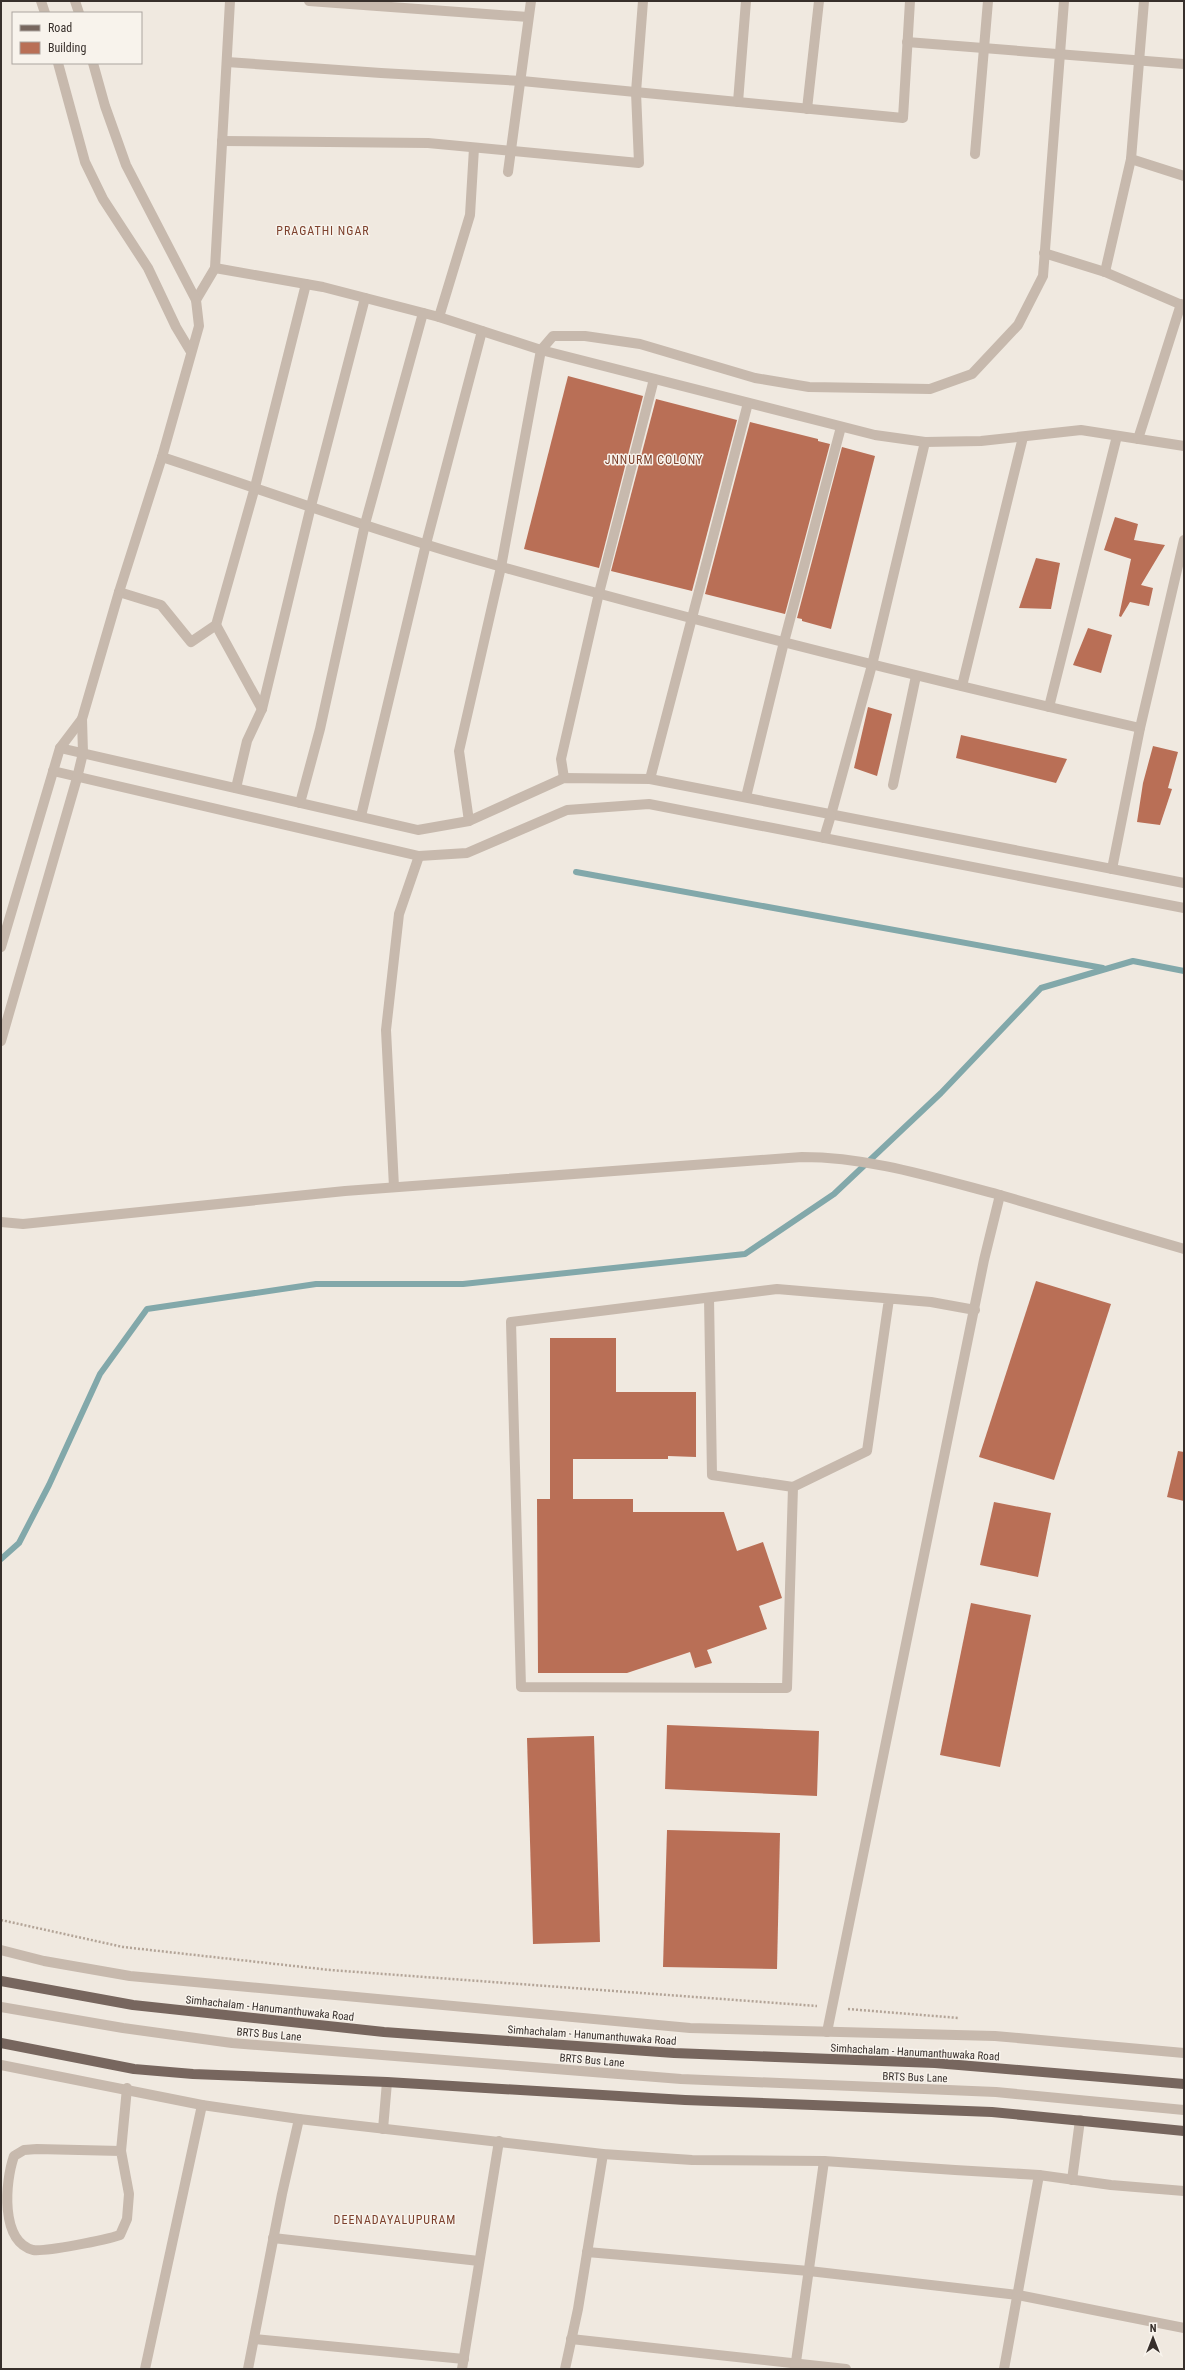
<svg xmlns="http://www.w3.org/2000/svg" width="1185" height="2370" font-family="'Roboto Condensed',sans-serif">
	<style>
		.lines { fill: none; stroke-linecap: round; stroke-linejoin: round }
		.stream { stroke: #82a8aa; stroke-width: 6 }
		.building { fill: #b96f56 }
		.path { stroke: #b3a497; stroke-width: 2.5; stroke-dasharray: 2 2; stroke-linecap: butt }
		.service { stroke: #c7b9ad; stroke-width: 10 }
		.minor { stroke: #c7b9ad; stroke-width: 10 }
		.tertiary { stroke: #c7b9ad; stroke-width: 10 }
		.primary { stroke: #77665e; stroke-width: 10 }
		.labels { text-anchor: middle; stroke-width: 3; stroke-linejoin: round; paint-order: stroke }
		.street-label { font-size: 11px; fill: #372f2b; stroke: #f8f3ec }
		.neighbourhood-label { font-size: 12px; letter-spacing: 1px; fill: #7d412d; stroke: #f8f3ec }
	</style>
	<rect width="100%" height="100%" fill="#f0e9e0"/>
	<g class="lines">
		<g class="stream">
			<path d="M576,872L1103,968"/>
			<path d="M1,1559L19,1543L49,1485L100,1374L147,1309L316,1284H463L745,1254L834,1194L941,1093L1041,988L1133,961L1184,971"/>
		</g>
	</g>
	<g class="building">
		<path d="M568,376L643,396L599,568L524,549Z"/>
		<path d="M656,399L737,420L692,591L611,571Z"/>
		<path d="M750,422L818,439V441L830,444L785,614L705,594Z"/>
		<path d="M842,447L875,456L831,629L802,621V619L797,618Z"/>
		<path d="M1115,517L1138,524L1134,540L1165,545L1141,585L1153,588L1149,606L1130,602L1121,617L1119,616L1131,559L1104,550Z"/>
		<path d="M1036,558L1060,563L1051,609L1019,608Z"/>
		<path d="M1088,628L1112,635L1101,673L1073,665Z"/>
		<path d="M868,707L892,714L877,776L854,768Z"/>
		<path d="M961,735L1067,759L1056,783L956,758Z"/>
		<path d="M1153,746L1178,752L1168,788L1172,789L1160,825L1137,822L1143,783Z"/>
		<path d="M1036,1281L1111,1304L1054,1480L979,1457Z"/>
		<path d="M550,1338H616V1392H696V1457L668,1456V1459H573V1499H633V1512H724L737,1551L763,1542L782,1598L759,1606L767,1629L707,1650L712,1663L695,1668L690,1652L627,1673H538L537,1499H550Z"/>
		<path d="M1178,1451L1184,1452V1501L1167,1497Z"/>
		<path d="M994,1502L1051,1513L1038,1577L980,1565Z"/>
		<path d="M971,1603L1031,1615L1000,1767L940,1755Z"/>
		<path d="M667,1725L819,1731L817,1796L665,1789Z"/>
		<path d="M594,1736L600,1942L533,1944L527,1738Z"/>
		<path d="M667,1830L780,1833L777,1969L663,1967Z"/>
	</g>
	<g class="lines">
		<g class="path">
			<path d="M1,1920L123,1947L330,1970L817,2006"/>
			<path d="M848,2009L959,2018"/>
		</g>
		<g class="service">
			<path d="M709,1298L712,1475L793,1487"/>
			<path d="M889,1299L867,1451L793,1487L787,1688L521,1687L511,1322L777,1289L931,1302L975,1310"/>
			<path d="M121,2151L37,2149L24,2150L14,2156C5,2182 0,2241 33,2250C45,2252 106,2240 120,2235L127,2219L129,2194L121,2151L127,2088"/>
		</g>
		<g class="minor">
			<path d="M309,1L528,17"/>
			<path d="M907,42L1184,64"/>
			<path d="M227,62L381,73L522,81L903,118L910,1"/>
			<path d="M738,102L746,1"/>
			<path d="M807,109L819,1"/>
			<path d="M222,141L428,143L639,163L636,92L643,1"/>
			<path d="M975,154L988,1"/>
			<path d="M1131,159L1184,176"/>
			<path d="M508,172L531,1"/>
			<path d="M1044,253L1105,272L1184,306"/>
			<path d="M215,268L323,287L439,317L541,350L875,435L925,442L981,441L1081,430L1184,446"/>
			<path d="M1105,272L1131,159L1144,1"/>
			<path d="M196,300L215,268L230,1"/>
			<path d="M439,317L470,215L474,148"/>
			<path d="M1138,439L1181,304"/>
			<path d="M162,457C275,494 387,535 502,567C713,626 926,679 1140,728"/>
			<path d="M119,592L161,605L191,642L216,625L255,487L306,284"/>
			<path d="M216,625L262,709"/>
			<path d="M962,686L1023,437"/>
			<path d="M1049,707L1117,436"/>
			<path d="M564,778L561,759L599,593L654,379"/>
			<path d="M650,779L748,403"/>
			<path d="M893,785L916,676"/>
			<path d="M236,788L247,741L262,709L311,506L365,298"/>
			<path d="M746,797L784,642L841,427"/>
			<path d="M300,803L320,729L365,524L423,313"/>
			<path d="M831,815L872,665L925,442"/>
			<path d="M361,816L426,544L482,331"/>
			<path d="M469,821L459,751L501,567L541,350L553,336H585L640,344L755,378L809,387L930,389L972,374L1018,325L1043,276L1064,1"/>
			<path d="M1112,869L1140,728L1184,540"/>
			<path d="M394,1187L386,1030L399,914L419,856"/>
			<path d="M1,1222L23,1224L345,1191L802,1157C870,1157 935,1178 1000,1195"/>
			<path d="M1,1950L44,1961L130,1976L690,2028L995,2036L1184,2053"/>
			<path d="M827,2032L984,1260L1000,1195L1184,1249"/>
			<path d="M1,2065L202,2105L299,2119L603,2154L692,2160L824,2161L955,2170L1039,2175L1111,2185L1184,2191"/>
			<path d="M383,2129L387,2082"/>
			<path d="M1072,2180L1080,2120"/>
			<path d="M273,2238L479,2261"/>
			<path d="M587,2252L809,2271L1018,2295L1184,2328"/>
			<path d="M254,2339L464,2359"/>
			<path d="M571,2339L846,2369"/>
			<path d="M145,2369L202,2105"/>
			<path d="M248,2369L282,2194L299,2119"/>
			<path d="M462,2369L499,2141"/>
			<path d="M565,2369L578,2309L603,2154"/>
			<path d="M795,2369L824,2161"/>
			<path d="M1004,2369L1039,2175"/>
		</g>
		<g class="tertiary">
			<path d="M41,1L45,13"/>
			<path d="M75,1L79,13"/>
			<path d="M58,63L85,162L103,199L148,268L176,327L191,352"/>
			<path d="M60,748L418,830L469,821L564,778L650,779L1184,883"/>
			<path d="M53,771L419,856L467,853L567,810L649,804L1184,908"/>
			<path d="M824,838L831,815"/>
			<path d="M1,947L60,748L82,719"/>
			<path d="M1,1041L77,778L83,753L82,719L119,592L162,457L199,326L196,300L126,165L105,106L93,63"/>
			<path d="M1,2007L123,2028L232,2043L681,2079L996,2092L1184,2110"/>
		</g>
		<g class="primary">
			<path d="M1,1981L133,2005L384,2032L674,2053L935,2063L1184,2084"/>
			<path d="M1,2043L134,2069L193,2074L387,2082L685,2100L992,2112L1184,2131"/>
		</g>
	</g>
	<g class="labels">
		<g class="street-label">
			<text transform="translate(270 2008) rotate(6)" y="4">Simhachalam - Hanumanthuwaka Road</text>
			<text transform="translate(269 2034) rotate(5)" y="4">BRTS Bus Lane</text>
			<text transform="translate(592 2035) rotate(4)" y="4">Simhachalam - Hanumanthuwaka Road</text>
			<text transform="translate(915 2052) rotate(3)" y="4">Simhachalam - Hanumanthuwaka Road</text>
			<text transform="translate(592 2060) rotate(5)" y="4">BRTS Bus Lane</text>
			<text transform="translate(915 2077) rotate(2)" y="4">BRTS Bus Lane</text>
		</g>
		<g class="neighbourhood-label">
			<text x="323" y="235">PRAGATHI NGAR</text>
			<text x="654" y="464">JNNURM COLONY</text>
			<text x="395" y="2224">DEENADAYALUPURAM</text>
		</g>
	</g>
	<rect width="1185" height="2370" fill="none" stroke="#372f2b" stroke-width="4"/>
	<rect x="12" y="12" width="130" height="52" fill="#f8f3ec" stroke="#aba59f"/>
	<rect x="20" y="25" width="20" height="6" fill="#77665e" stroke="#aba59f"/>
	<text x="48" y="32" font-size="12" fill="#372f2b">Road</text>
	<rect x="20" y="42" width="20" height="12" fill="#b96f56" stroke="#aba59f"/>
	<text x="48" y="52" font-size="12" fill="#372f2b">Building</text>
	<g transform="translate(1153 2338)" stroke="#f8f3ec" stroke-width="3" paint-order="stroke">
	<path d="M0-3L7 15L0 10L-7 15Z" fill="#372f2b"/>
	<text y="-6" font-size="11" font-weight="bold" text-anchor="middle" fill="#372f2b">N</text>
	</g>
</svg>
